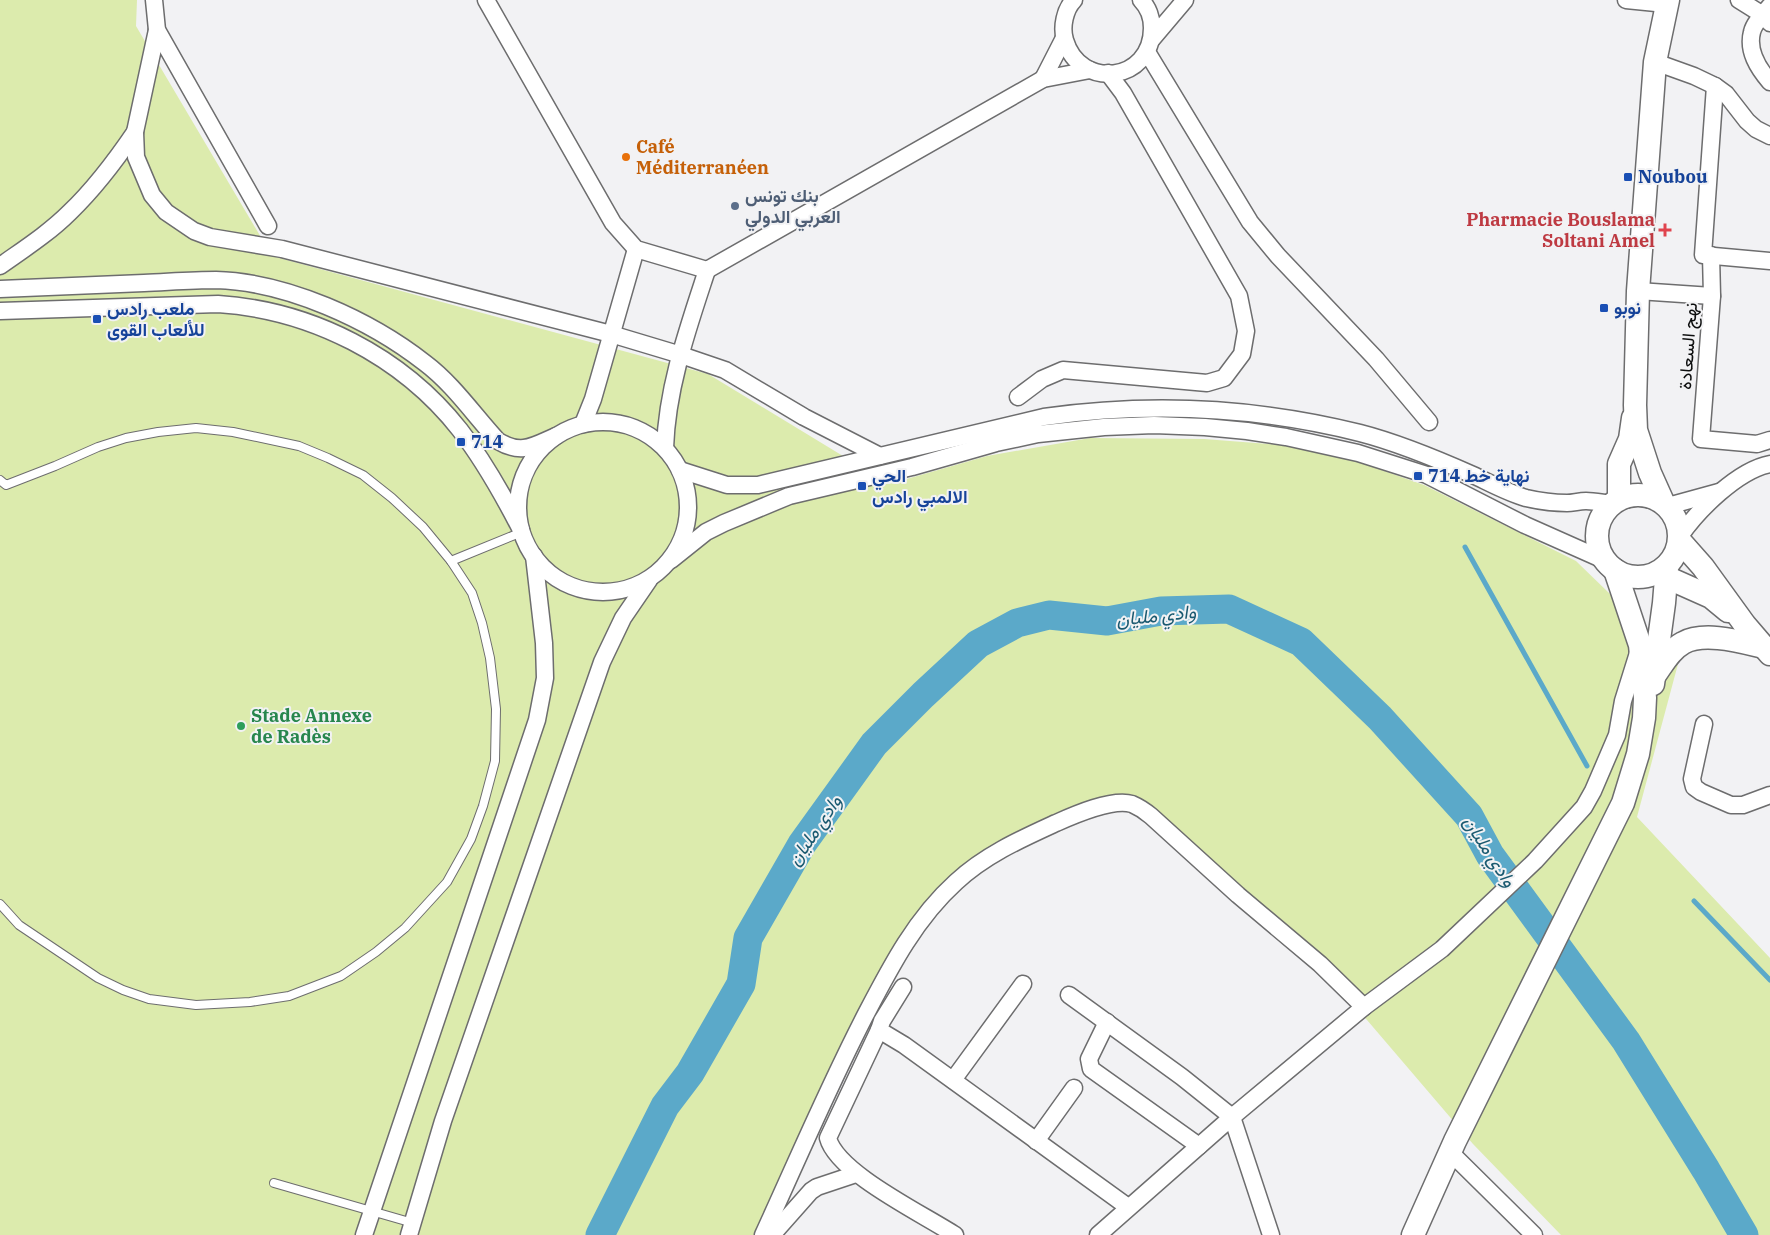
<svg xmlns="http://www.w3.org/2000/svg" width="1770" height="1235" font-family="'IBM Plex Serif',Vazirmatn,serif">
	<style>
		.green { fill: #dcebad }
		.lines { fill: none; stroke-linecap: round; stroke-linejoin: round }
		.stream { stroke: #5ba9c9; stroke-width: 5 }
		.river { stroke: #5ba9c9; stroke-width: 29 }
		.lane-casing { stroke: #6d6d6e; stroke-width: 10 }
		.street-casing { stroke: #6d6d6e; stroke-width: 19 }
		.secondary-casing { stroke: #6d6d6e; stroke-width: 25 }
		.lane { stroke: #fff; stroke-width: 8 }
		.street { stroke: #fff; stroke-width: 16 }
		.secondary { stroke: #fff; stroke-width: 22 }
		.food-dot { fill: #e8710a; stroke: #f2f2f4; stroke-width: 2 }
		.transit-dot { fill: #1a4fb4; stroke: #f2f2f4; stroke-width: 2 }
		.service-dot { fill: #5c6f8a; stroke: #f2f2f4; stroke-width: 2 }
		.health-dot { fill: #e0444e; stroke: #f2f2f4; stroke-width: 2 }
		.leisure-dot { fill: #2e9e5b; stroke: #f2f2f4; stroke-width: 2 }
		.labels { text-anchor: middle; stroke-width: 4; stroke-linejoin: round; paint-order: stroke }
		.food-label { font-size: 18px; font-weight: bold; fill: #c56008; stroke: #f2f2f4; text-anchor: start }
		.transit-label { font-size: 18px; font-weight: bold; fill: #164399; stroke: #f2f2f4; text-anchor: start }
		.service-label { font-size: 18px; font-weight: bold; fill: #4e5e75; stroke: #f2f2f4; text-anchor: start }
		.health-label { font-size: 18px; font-weight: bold; fill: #be3a42; stroke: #f2f2f4; text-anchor: end }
		.street-label { font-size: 18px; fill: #0d0e0e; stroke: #f2f2f4 }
		.leisure-label { font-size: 18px; font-weight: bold; fill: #27864d; stroke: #f2f2f4; text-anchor: start }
		.water-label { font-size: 19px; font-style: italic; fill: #1a5970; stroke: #f2f2f4 }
	</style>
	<rect width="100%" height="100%" fill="#f2f2f4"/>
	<path class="green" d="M0,0H137L136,26L272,256L708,374L889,484L987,456L1090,438L1204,439L1283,445L1356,461L1424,485L1576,561L1642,625L1678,664L1637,817L1770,958V1235H1561L1473,1144L1367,1020L1157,810L1131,797L1095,801L1030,826L976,856L928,898L877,976L843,1041L756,1235H0Z"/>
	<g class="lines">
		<g class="stream">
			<path d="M1465,547L1587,766"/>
			<path d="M1694,901L1770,980"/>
		</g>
		<path class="river" d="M600,1235L665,1106L690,1073L741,984L748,938L802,844L874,744L923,695L978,644L1017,623L1049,615L1107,621L1161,611L1229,609L1301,642L1380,718L1469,816L1490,855L1626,1041L1706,1170L1744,1235"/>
		<g class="lane-casing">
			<g id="lane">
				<path d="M0,480L6,485L55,466L98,447L126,438L158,432L196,428L233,432L299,446L328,458L363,475L392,498L423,527L451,561L472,593L482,623L490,658L496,709L495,761L483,806L471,839L447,882L405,928L376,952L341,976L289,996L250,1002L196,1005L149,999L123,990L98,978L19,925L0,904"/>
				<path d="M451,561L522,532"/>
				<path d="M274,1183L413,1223"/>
			</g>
		</g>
		<g class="street-casing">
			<g id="street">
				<path d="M154,0L157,30L268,226"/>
				<path d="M486,0L613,223L636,249L707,270L1043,79L1090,70"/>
				<path d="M1074,0C1065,9 1061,27 1065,40C1080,91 1152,82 1152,28C1152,18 1148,7 1141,0"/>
				<path d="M1626,0L1666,4"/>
				<path d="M1739,0L1763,15L1770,23"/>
				<path d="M1770,6C1764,13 1754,23 1752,32C1747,51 1758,68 1770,82"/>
				<path d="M157,30L135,132L136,157L152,195L166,212L194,231L210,237L282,249L611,334L681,355L725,370L804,417L880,456"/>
				<path d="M1152,39L1185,0"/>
				<path d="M1147,52L1250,222L1278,256L1376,359L1429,422"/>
				<path d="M1655,62L1694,76L1715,86L1726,94L1747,121L1756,129L1770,136"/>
				<path d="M1043,79L1064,38"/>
				<path d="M1715,86L1703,255L1770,261"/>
				<path d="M1711,255L1712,296L1701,439L1757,444L1770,440"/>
				<path d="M0,266C24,249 49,233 70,212C95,188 116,160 135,132"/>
				<path d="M0,289C48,287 96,285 144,283C168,282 192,280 216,280C287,282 370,320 425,363C453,384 474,415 498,441C522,455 533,446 556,436"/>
				<path d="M1638,291L1712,296"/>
				<path d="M0,311L218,304C311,310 402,356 460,430C484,461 503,495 521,530"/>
				<path d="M1018,397L1042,379L1063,370L1207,383L1224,378L1242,354L1246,331L1239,296L1123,93L1108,73"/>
				<circle cx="603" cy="507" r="85"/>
				<path d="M583,424L593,399L636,249"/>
				<path d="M665,448C667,387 688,328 707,270"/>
				<path d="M680,470L727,485H758L1044,417C1150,402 1256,407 1360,433C1399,443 1437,459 1473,475C1490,483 1508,493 1526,498C1539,501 1553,503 1567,503C1573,503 1579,501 1586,501C1594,501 1603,503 1612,504"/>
				<path d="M1668,506L1719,492"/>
				<path d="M1680,536C1698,510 1738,470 1770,464"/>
				<path d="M671,560L706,532L724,523L789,496L912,467L996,443L1038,434L1104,427L1154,425L1205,427L1247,431L1286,437L1358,453L1427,475L1525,525L1606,561"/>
				<path d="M1704,724L1692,779L1694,787L1701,792L1731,805H1743L1770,795"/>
				<path d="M903,987L882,1021L879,1030L904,1045L1128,1207"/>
				<path d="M1069,995L1182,1077L1232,1117L1271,1235"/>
				<path d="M1107,1022L1089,1059L1091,1069L1199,1146"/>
				<path d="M879,1030L828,1138C837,1173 923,1214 955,1235"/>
				<path d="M953,1080L1023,984"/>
				<path d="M1036,1141L1074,1088"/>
				<path d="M1450,1152L1534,1235"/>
				<path d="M364,1235L537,720L545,678L544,643L534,556"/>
				<path d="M409,1235L443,1121L602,662L623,618L649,580"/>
				<path d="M763,1235C797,1161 829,1085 867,1012C891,966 916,918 956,882C985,855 1021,839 1056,823C1074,815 1112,798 1132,804C1139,807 1145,811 1151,816L1238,895L1320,964L1364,1007"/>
				<path d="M772,1235L811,1191L817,1187L856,1174"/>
				<path d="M1098,1235L1232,1117L1364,1007L1442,949L1535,861L1584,807L1593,791L1617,735L1623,701L1638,653"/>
			</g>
		</g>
		<g class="secondary-casing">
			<g id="secondary">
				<circle cx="1638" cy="536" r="41"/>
				<path d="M1619,499V464L1630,439L1633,418"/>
				<path d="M1663,502L1650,473L1636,430L1635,405L1638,291L1655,62L1668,0"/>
				<path d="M1680,541L1703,567L1745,625L1770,654"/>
				<path d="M1657,573L1711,597L1728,611"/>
				<path d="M1655,675C1663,664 1670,650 1683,643C1704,631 1742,642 1764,647"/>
				<path d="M1653,684L1664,603L1667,566"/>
				<path d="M1413,1235L1455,1141L1623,803L1638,754L1644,718L1645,698L1640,645L1615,570"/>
			</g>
		</g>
		<use href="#lane" class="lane"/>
		<use href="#street" class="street"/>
		<use href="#secondary" class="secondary"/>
	</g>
	<circle class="food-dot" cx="626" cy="157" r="5"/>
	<g class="transit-dot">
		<rect x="1623" y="172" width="10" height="10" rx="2.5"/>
		<rect x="1599" y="303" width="10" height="10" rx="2.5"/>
		<rect x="92" y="314" width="10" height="10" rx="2.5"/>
		<rect x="456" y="437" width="10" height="10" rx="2.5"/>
		<rect x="1413" y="471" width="10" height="10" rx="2.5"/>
		<rect x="857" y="481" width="10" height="10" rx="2.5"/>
	</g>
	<circle class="service-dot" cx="735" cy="206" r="5"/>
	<path class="health-dot" d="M1662.5 222.5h5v5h5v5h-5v5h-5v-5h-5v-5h5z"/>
	<circle class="leisure-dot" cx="241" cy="726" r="5"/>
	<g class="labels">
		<g class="food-label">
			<text x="636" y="153">Café<tspan x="636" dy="21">Méditerranéen</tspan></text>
		</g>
		<g class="transit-label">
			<text x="1638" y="183">Noubou</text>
			<text x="1614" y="314">نوبو</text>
			<text x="107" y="315">ملعب رادس<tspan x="107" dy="21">للألعاب القوى</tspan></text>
			<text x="471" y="448">714</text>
			<text x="872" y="482">الحي<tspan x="872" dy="21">الالمبي رادس</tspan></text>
			<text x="1428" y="482">نهاية خط 714</text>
		</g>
		<g class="service-label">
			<text x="745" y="202">بنك تونس<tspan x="745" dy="21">العربي الدولي</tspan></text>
		</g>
		<g class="health-label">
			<text x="1655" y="226">Pharmacie Bouslama<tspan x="1655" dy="21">Soltani Amel</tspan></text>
		</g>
		<g class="street-label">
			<text transform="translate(1688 346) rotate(-86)" y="6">نهج السعادة</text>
		</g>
		<g class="leisure-label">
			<text x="251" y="722">Stade Annexe<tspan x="251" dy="21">de Radès</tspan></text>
		</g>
		<g class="water-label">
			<text transform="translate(1156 615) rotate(-6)" y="7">وادي مليان</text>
			<text transform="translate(814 830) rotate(-56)" y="7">وادي مليان</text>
			<text transform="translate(1490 851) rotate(57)" y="7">وادي مليان</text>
		</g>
	</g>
</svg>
